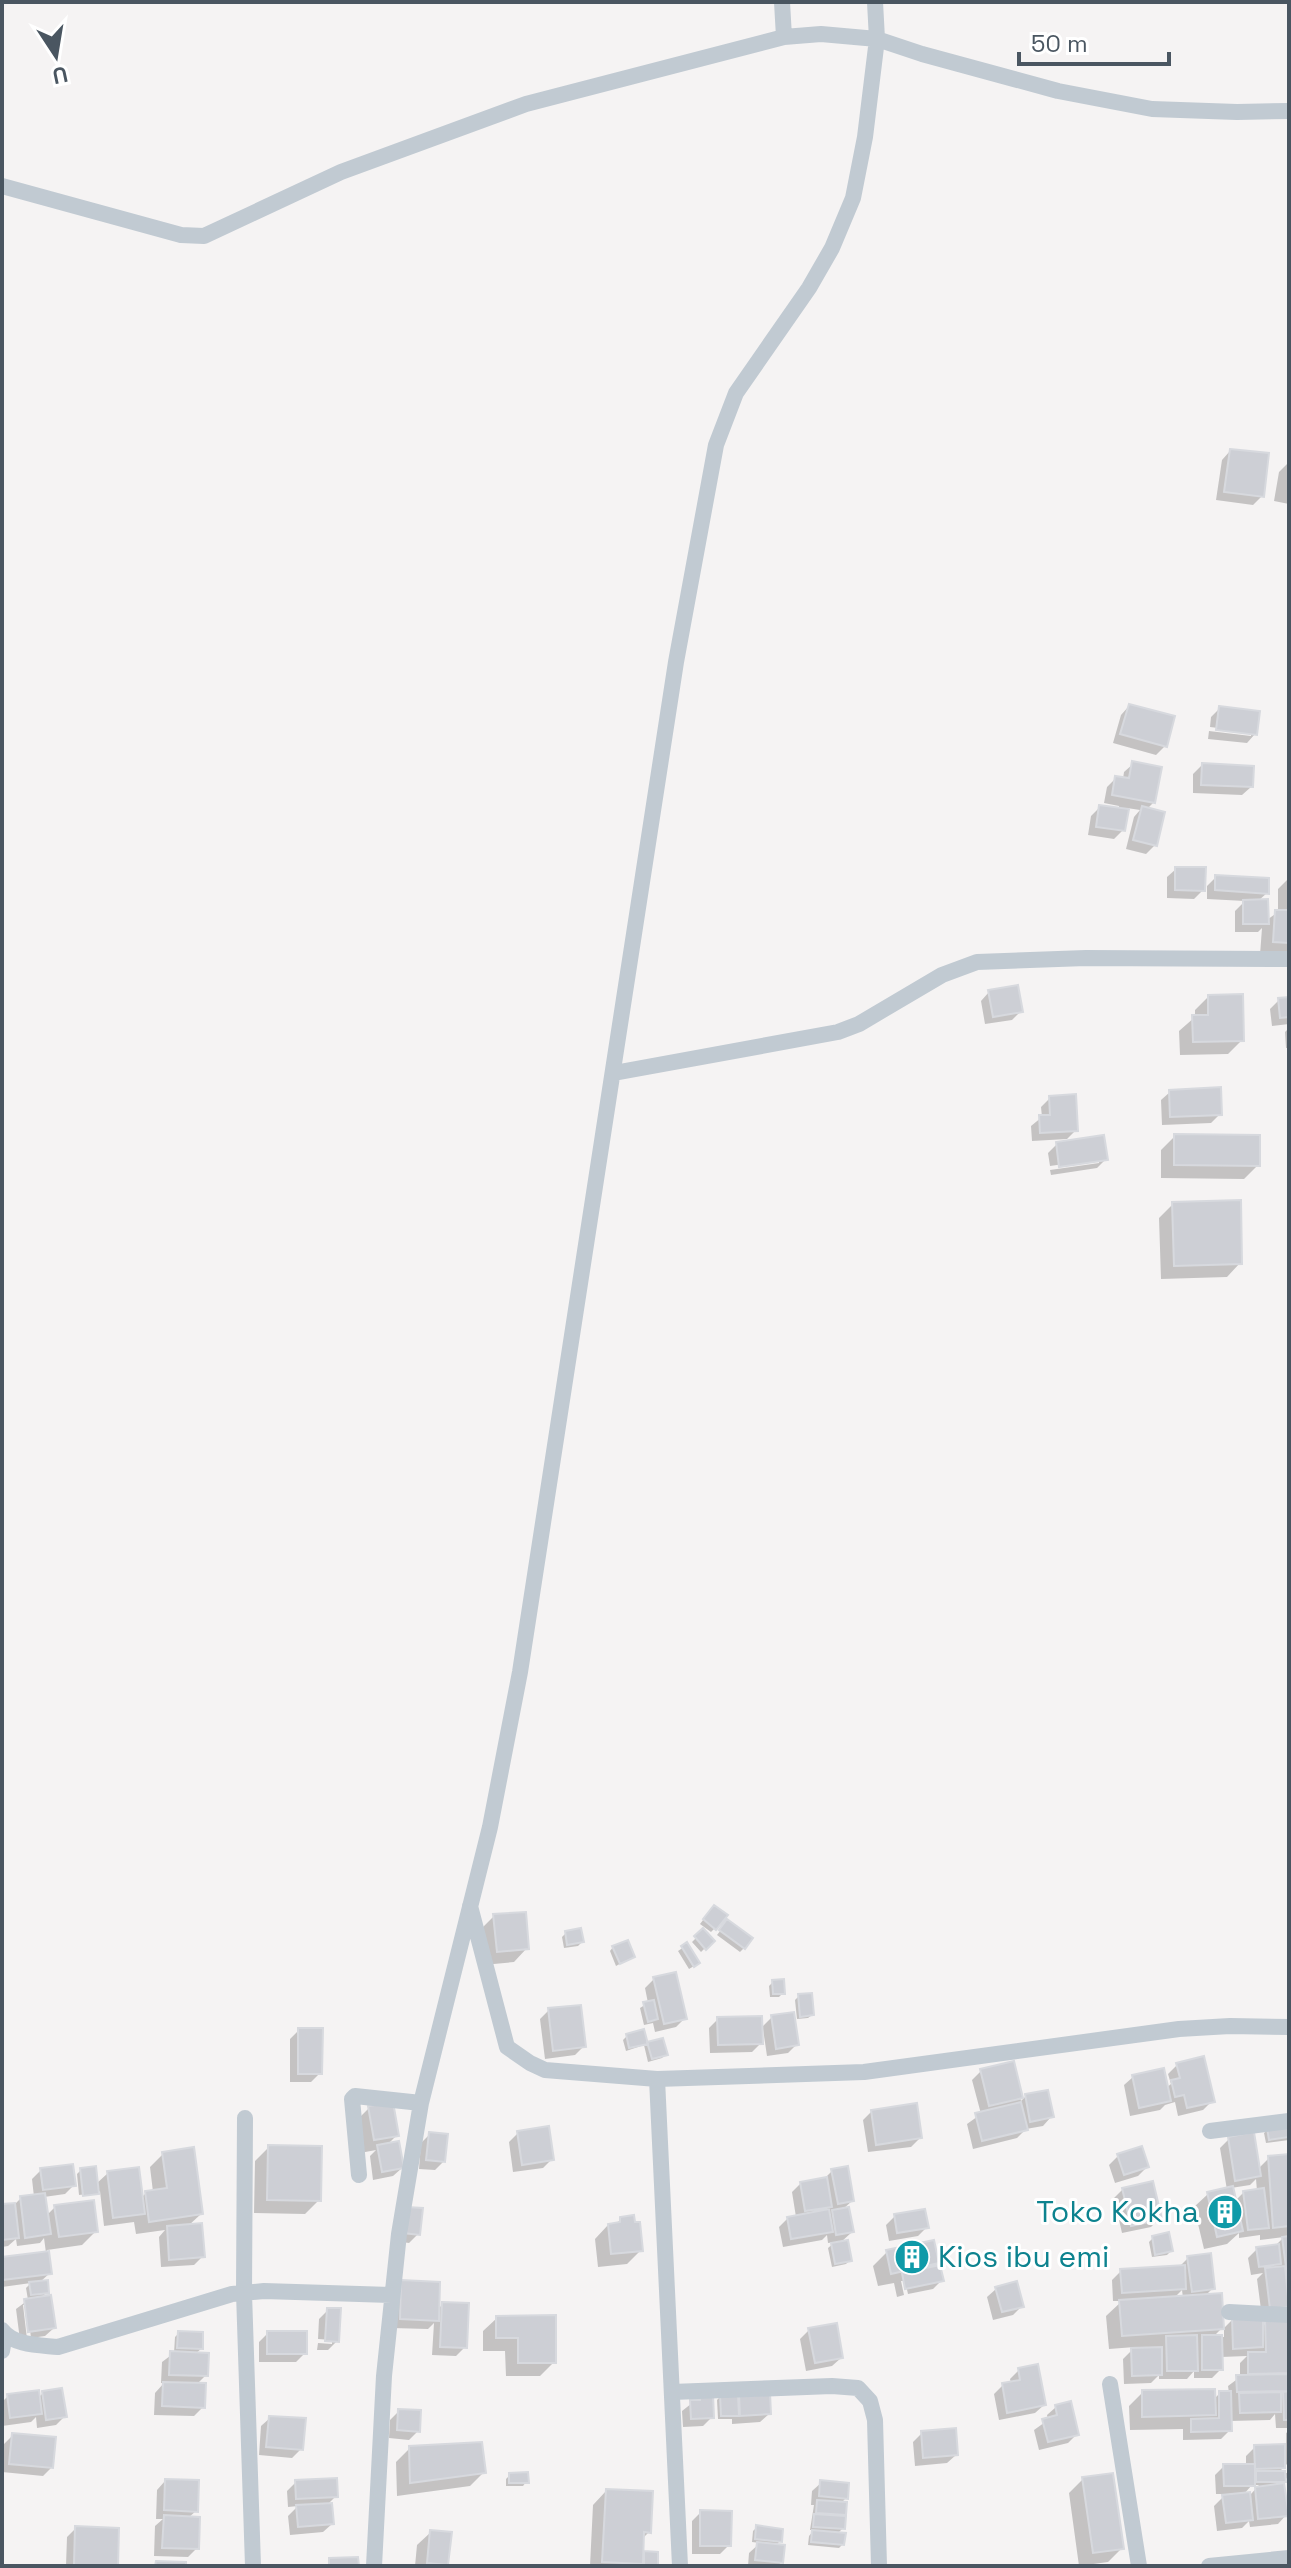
<svg xmlns="http://www.w3.org/2000/svg" width="1291" height="2568" font-family="'Space Grotesk',sans-serif">
<style>
.shadow{fill:#0003;fill-rule:evenodd}
.building{fill:#cdcfd5;stroke:#d7d9de;stroke-width:2}
.lines{fill:none;stroke-linecap:round;stroke-linejoin:round}
.minor{stroke:#c1cad2;stroke-width:16}
.labels{text-anchor:middle;stroke-width:6;stroke-linejoin:round;paint-order:stroke}
.culture-label{font-size:30px;fill:#0d838f;stroke:#fff;text-anchor:end}
</style>
<rect width="100%" height="100%" fill="#f5f3f3"/>
<!-- shadow -->
<path class="shadow" d="M 1230,451 L 1262,496 L 1253,505 L 1216,500 L 1222,460 Z
M 1289,462 L 1289,504 L 1274,501 L 1279,472 Z
M 1129,706 L 1165,746 L 1156,755 L 1113,743 L 1121,715 Z
M 1220,708 L 1255,734 L 1247,743 L 1208,739 L 1209,731 L 1251,736 L 1251,732 L 1210,727 L 1211,717 Z
M 1133,764 L 1154,802 L 1146,810 L 1155,845 L 1146,854 L 1126,849 L 1134,817 L 1140,810 L 1127,808 L 1123,830 L 1114,839 L 1088,835 L 1091,816 L 1100,807 L 1119,810 L 1119,806 L 1104,803 L 1107,787 L 1116,778 L 1123,779 L 1124,772 Z
M 1202,765 L 1251,787 L 1242,795 L 1193,793 L 1193,774 Z
M 1176,869 L 1203,890 L 1194,899 L 1167,898 L 1167,877 Z
M 1216,877 L 1267,893 L 1258,901 L 1267,920 L 1278,912 L 1278,889 L 1289,878 L 1289,957 L 1260,955 L 1262,928 L 1258,932 L 1235,932 L 1235,911 L 1245,901 L 1207,899 L 1207,886 Z
M 989,992 L 1021,1011 L 1012,1020 L 985,1024 L 981,1001 Z
M 1208,997 L 1242,1040 L 1228,1054 L 1180,1055 L 1179,1031 L 1195,1017 L 1195,1010 Z
M 1289,999 L 1289,1024 L 1272,1026 L 1270,1009 L 1279,1000 Z
M 1289,1028 L 1289,1048 L 1286,1048 L 1285,1032 Z
M 1170,1092 L 1220,1114 L 1211,1123 L 1162,1125 L 1161,1100 Z
M 1050,1098 L 1076,1130 L 1067,1139 L 1032,1141 L 1031,1126 L 1042,1117 L 1041,1107 Z
M 1175,1136 L 1258,1165 L 1244,1179 L 1161,1178 L 1161,1150 Z
M 1057,1144 L 1106,1159 L 1097,1168 L 1051,1175 L 1050,1170 L 1099,1163 L 1099,1159 L 1050,1166 L 1048,1153 Z
M 1173,1204 L 1240,1263 L 1227,1277 L 1161,1279 L 1159,1218 Z
M 710,1911 L 715,1928 L 711,1932 L 700,1924 Z
M 494,1916 L 527,1948 L 514,1962 L 483,1965 L 480,1930 Z
M 724,1926 L 744,1948 L 740,1952 L 717,1935 Z
M 703,1931 L 712,1941 L 701,1952 L 692,1942 Z
M 566,1933 L 582,1942 L 578,1946 L 564,1948 L 562,1937 Z
M 687,1945 L 694,1966 L 689,1969 L 678,1951 Z
M 613,1947 L 632,1957 L 616,1966 L 610,1951 Z
M 654,1979 L 685,2018 L 676,2027 L 655,2032 L 653,2023 L 644,2025 L 640,2008 L 648,2003 L 645,1988 Z
M 773,1982 L 783,1993 L 779,1997 L 770,1997 L 769,1986 Z
M 799,1996 L 812,2015 L 808,2018 L 797,2019 L 795,2000 Z
M 549,2010 L 584,2046 L 575,2055 L 545,2059 L 540,2019 Z
M 772,2017 L 797,2044 L 788,2053 L 767,2056 L 763,2029 L 761,2029 L 761,2043 L 752,2052 L 710,2053 L 709,2028 L 718,2019 L 761,2028 Z
M 299,2030 L 320,2073 L 311,2082 L 290,2082 L 290,2039 Z
M 643,2032 L 646,2046 L 648,2044 L 666,2054 L 662,2058 L 648,2062 L 644,2045 L 626,2051 L 623,2040 L 627,2036 Z
M 1012,2063 L 1021,2101 L 1026,2096 L 1051,2117 L 1043,2126 L 1026,2129 L 1017,2138 L 973,2149 L 967,2124 L 981,2114 L 972,2080 L 981,2071 Z
M 1177,2065 L 1212,2101 L 1203,2110 L 1178,2116 L 1175,2102 L 1165,2105 L 1160,2110 L 1130,2116 L 1124,2085 L 1133,2077 L 1166,2088 L 1171,2084 L 1168,2074 Z
M 369,2108 L 397,2135 L 386,2146 L 402,2168 L 393,2176 L 373,2180 L 370,2156 L 376,2150 L 360,2153 L 355,2122 Z
M 872,2111 L 920,2138 L 911,2147 L 868,2152 L 863,2120 Z
M 1289,2126 L 1289,2140 L 1266,2143 L 1264,2133 L 1268,2130 Z
M 518,2133 L 552,2159 L 543,2168 L 513,2172 L 509,2142 Z
M 430,2134 L 444,2161 L 435,2170 L 419,2169 L 421,2143 Z
M 1229,2139 L 1258,2169 L 1269,2158 L 1289,2156 L 1289,2380 L 1286,2381 L 1286,2394 L 1289,2393 L 1289,2428 L 1276,2428 L 1275,2414 L 1270,2420 L 1230,2421 L 1230,2430 L 1221,2439 L 1183,2440 L 1183,2429 L 1130,2430 L 1129,2406 L 1143,2392 L 1214,2399 L 1220,2393 L 1229,2393 L 1228,2386 L 1240,2377 L 1240,2363 L 1247,2356 L 1221,2357 L 1221,2369 L 1212,2378 L 1194,2378 L 1194,2371 L 1187,2379 L 1159,2379 L 1159,2375 L 1151,2383 L 1124,2384 L 1123,2359 L 1135,2347 L 1109,2349 L 1106,2316 L 1122,2301 L 1113,2301 L 1112,2280 L 1121,2271 L 1179,2267 L 1188,2258 L 1213,2288 L 1205,2296 L 1222,2328 L 1213,2337 L 1224,2337 L 1224,2328 L 1233,2319 L 1261,2328 L 1266,2323 L 1278,2323 L 1262,2317 L 1257,2279 L 1263,2273 L 1251,2275 L 1248,2258 L 1257,2249 L 1275,2246 L 1284,2237 L 1260,2240 L 1260,2235 L 1239,2238 L 1239,2233 L 1227,2244 L 1204,2249 L 1194,2207 L 1208,2194 L 1227,2190 L 1220,2148 ZM 1256,2179 L 1257,2191 L 1244,2192 L 1234,2202 L 1231,2188 L 1250,2185 ZM 1182,2290 L 1183,2298 L 1174,2298 Z
M 269,2147 L 319,2200 L 305,2214 L 254,2213 L 255,2161 Z
M 163,2154 L 201,2214 L 188,2226 L 203,2256 L 194,2265 L 161,2267 L 159,2237 L 165,2230 L 136,2234 L 134,2222 L 104,2226 L 100,2191 L 95,2195 L 95,2193 L 79,2195 L 77,2174 L 81,2170 L 96,2184 L 108,2173 L 141,2198 L 146,2193 L 153,2192 L 150,2167 Z
M 1118,2156 L 1147,2167 L 1138,2176 L 1115,2183 L 1109,2165 Z
M 41,2170 L 74,2185 L 65,2194 L 44,2197 L 46,2216 L 55,2207 L 96,2231 L 82,2245 L 47,2250 L 50,2273 L 40,2282 L 47,2292 L 41,2298 L 54,2328 L 45,2336 L 31,2338 L 27,2305 L 23,2305 L 27,2339 L 20,2340 L 16,2309 L 28,2300 L 26,2288 L 31,2283 L 2,2287 L 2,2259 L 46,2253 L 44,2238 L 40,2243 L 17,2246 L 16,2239 L 8,2246 L 2,2247 L 2,2206 L 14,2205 L 21,2198 L 34,2197 L 32,2179 Z
M 832,2171 L 852,2201 L 842,2210 L 852,2232 L 840,2243 L 850,2260 L 846,2264 L 832,2267 L 828,2248 L 835,2242 L 828,2243 L 827,2235 L 822,2240 L 783,2247 L 779,2227 L 788,2218 L 796,2217 L 792,2192 L 801,2183 L 824,2179 Z
M 1123,2189 L 1160,2218 L 1151,2227 L 1122,2233 L 1114,2198 Z
M 421,2210 L 418,2234 L 409,2243 L 395,2241 Z
M 895,2216 L 927,2227 L 918,2236 L 889,2241 L 886,2225 Z
M 621,2219 L 641,2250 L 627,2264 L 598,2267 L 595,2239 L 608,2225 L 615,2225 Z
M 1153,2238 L 1171,2251 L 1167,2255 L 1152,2257 L 1149,2242 Z
M 887,2252 L 937,2263 L 930,2269 L 942,2280 L 933,2289 L 908,2294 L 905,2281 L 901,2281 L 904,2295 L 897,2297 L 894,2283 L 878,2286 L 873,2266 Z
M 996,2289 L 1022,2306 L 1013,2315 L 993,2320 L 987,2297 Z
M 393,2291 L 437,2310 L 443,2304 L 465,2347 L 456,2356 L 432,2355 L 434,2323 L 428,2329 L 392,2328 Z
M 328,2310 L 337,2341 L 328,2350 L 317,2350 L 318,2343 L 332,2344 L 332,2340 L 318,2339 L 319,2319 Z
M 497,2318 L 554,2362 L 540,2376 L 506,2376 L 505,2351 L 483,2351 L 483,2331 Z
M 809,2330 L 841,2358 L 832,2366 L 806,2371 L 800,2339 Z
M 179,2333 L 201,2349 L 195,2354 L 206,2375 L 196,2385 L 203,2407 L 194,2416 L 154,2415 L 155,2393 L 164,2383 L 161,2383 L 162,2362 L 174,2353 L 175,2337 Z
M 268,2333 L 305,2353 L 296,2362 L 259,2362 L 259,2342 Z
M 1019,2370 L 1044,2405 L 1035,2413 L 999,2420 L 994,2394 L 1003,2385 L 1011,2383 L 1010,2379 Z
M 43,2393 L 65,2416 L 56,2425 L 37,2428 L 36,2417 L 31,2422 L 2,2426 L 2,2402 L 8,2396 L 38,2398 Z
M 701,2396 L 712,2417 L 703,2426 L 683,2427 L 682,2411 Z
M 721,2396 L 736,2400 L 740,2396 L 769,2414 L 760,2422 L 732,2424 L 732,2419 L 718,2419 L 717,2400 Z
M 1056,2407 L 1077,2434 L 1068,2443 L 1039,2450 L 1034,2430 L 1048,2420 L 1047,2415 Z
M 399,2411 L 418,2431 L 409,2440 L 389,2438 L 390,2420 Z
M 270,2418 L 301,2449 L 292,2458 L 259,2455 L 261,2426 Z
M 1289,2431 L 1289,2530 L 1287,2514 L 1278,2524 L 1250,2527 L 1249,2521 L 1242,2528 L 1217,2531 L 1214,2506 L 1226,2494 L 1216,2494 L 1215,2475 L 1224,2466 L 1246,2466 L 1246,2456 L 1255,2447 L 1286,2446 L 1286,2433 ZM 1287,2464 L 1287,2473 L 1278,2473 ZM 1287,2478 L 1287,2496 L 1284,2496 L 1278,2486 ZM 1252,2485 L 1259,2485 L 1251,2494 L 1243,2495 Z
M 922,2433 L 956,2455 L 947,2463 L 915,2466 L 913,2442 Z
M 13,2435 L 52,2467 L 43,2476 L 2,2472 L 4,2444 Z
M 410,2448 L 484,2472 L 470,2486 L 397,2496 L 396,2462 Z
M 510,2475 L 526,2482 L 523,2486 L 506,2486 L 506,2479 Z
M 1083,2479 L 1122,2548 L 1108,2562 L 1079,2566 L 1069,2493 Z
M 165,2481 L 196,2511 L 188,2518 L 197,2548 L 188,2557 L 154,2556 L 155,2526 L 163,2519 L 156,2519 L 157,2490 Z
M 296,2482 L 336,2496 L 327,2505 L 332,2524 L 323,2532 L 290,2535 L 288,2516 L 298,2506 L 288,2507 L 287,2491 Z
M 821,2483 L 846,2498 L 840,2504 L 845,2504 L 843,2528 L 837,2534 L 843,2544 L 839,2548 L 808,2545 L 809,2536 L 814,2530 L 810,2530 L 814,2505 L 811,2505 L 812,2491 Z
M 606,2491 L 649,2532 L 642,2539 L 641,2557 L 645,2553 L 656,2566 L 641,2566 L 641,2563 L 638,2566 L 590,2566 L 593,2505 Z
M 701,2512 L 729,2545 L 720,2554 L 692,2554 L 692,2521 Z
M 757,2527 L 780,2541 L 775,2546 L 782,2562 L 777,2566 L 748,2566 L 749,2553 L 760,2543 L 752,2542 L 753,2531 Z
M 76,2528 L 116,2566 L 66,2566 L 67,2537 Z
M 431,2532 L 446,2564 L 444,2566 L 415,2566 L 417,2545 Z"/>
<!-- building -->
<path class="building" d="M 1230,449 L 1269,453 L 1264,497 L 1224,492 Z
M 1129,704 L 1175,716 L 1167,747 L 1120,734 Z
M 1219,706 L 1260,711 L 1257,735 L 1216,730 Z
M 1132,761 L 1162,767 L 1155,803 L 1112,795 L 1115,776 L 1129,778 Z
M 1202,763 L 1254,766 L 1253,787 L 1201,785 Z
M 1099,805 L 1129,809 L 1125,831 L 1096,827 Z
M 1142,806 L 1165,812 L 1157,846 L 1133,840 Z
M 1175,867 L 1206,867 L 1205,891 L 1175,890 Z
M 1215,875 L 1269,878 L 1269,894 L 1215,890 Z
M 1268,899 L 1269,924 L 1243,924 L 1243,900 Z
M 1275,910 L 1289,910 L 1289,943 L 1273,942 Z
M 1018,985 L 1023,1012 L 993,1017 L 988,990 Z
M 1243,994 L 1244,1041 L 1193,1042 L 1192,1015 L 1208,1015 L 1208,995 Z
M 1289,997 L 1289,1017 L 1280,1018 L 1278,998 Z
M 1221,1087 L 1222,1115 L 1170,1117 L 1169,1090 Z
M 1076,1094 L 1078,1131 L 1040,1133 L 1039,1115 L 1050,1115 L 1049,1096 Z
M 1174,1134 L 1260,1135 L 1260,1166 L 1174,1165 Z
M 1104,1135 L 1108,1160 L 1059,1167 L 1056,1142 Z
M 1241,1200 L 1242,1264 L 1174,1266 L 1172,1202 Z
M 714,1905 L 728,1915 L 716,1930 L 703,1919 Z
M 526,1912 L 529,1949 L 497,1952 L 493,1914 Z
M 727,1919 L 753,1938 L 745,1949 L 719,1930 Z
M 581,1928 L 584,1942 L 567,1945 L 565,1931 Z
M 703,1928 L 715,1941 L 706,1950 L 694,1936 Z
M 628,1940 L 635,1957 L 620,1964 L 612,1946 Z
M 687,1942 L 700,1963 L 694,1967 L 681,1946 Z
M 676,1972 L 687,2019 L 664,2024 L 653,1977 Z
M 784,1979 L 785,1994 L 773,1994 L 772,1980 Z
M 812,1993 L 814,2015 L 800,2017 L 798,1994 Z
M 654,2000 L 658,2019 L 648,2022 L 643,2002 Z
M 581,2005 L 586,2047 L 553,2051 L 548,2008 Z
M 794,2012 L 799,2045 L 776,2049 L 771,2015 Z
M 762,2016 L 763,2044 L 718,2045 L 717,2017 Z
M 298,2028 L 323,2028 L 322,2074 L 298,2074 Z
M 644,2029 L 648,2044 L 629,2048 L 626,2034 Z
M 663,2038 L 668,2055 L 652,2059 L 647,2042 Z
M 1204,2056 L 1215,2102 L 1187,2108 L 1184,2095 L 1175,2097 L 1171,2080 L 1180,2078 L 1176,2063 Z
M 1014,2061 L 1023,2098 L 989,2106 L 980,2069 Z
M 1164,2068 L 1171,2101 L 1139,2108 L 1132,2075 Z
M 1048,2090 L 1054,2117 L 1030,2122 L 1025,2094 Z
M 393,2102 L 399,2136 L 374,2140 L 368,2106 Z
M 1021,2102 L 1028,2130 L 982,2141 L 975,2113 Z
M 917,2103 L 922,2138 L 876,2145 L 871,2110 Z
M 1289,2124 L 1289,2137 L 1269,2140 L 1267,2128 Z
M 549,2126 L 554,2160 L 522,2165 L 517,2131 Z
M 429,2132 L 448,2134 L 445,2162 L 426,2160 Z
M 1254,2132 L 1261,2176 L 1235,2181 L 1228,2137 Z
M 399,2141 L 404,2168 L 382,2172 L 377,2145 Z
M 268,2145 L 322,2146 L 321,2201 L 267,2200 Z
M 1142,2146 L 1149,2167 L 1124,2175 L 1117,2154 Z
M 194,2147 L 203,2214 L 149,2222 L 145,2191 L 167,2188 L 162,2152 Z
M 1289,2154 L 1289,2226 L 1273,2228 L 1268,2156 Z
M 73,2164 L 76,2186 L 43,2190 L 40,2168 Z
M 96,2166 L 99,2194 L 83,2196 L 80,2168 Z
M 848,2166 L 854,2201 L 838,2204 L 831,2169 Z
M 139,2167 L 145,2214 L 113,2218 L 107,2171 Z
M 827,2177 L 832,2207 L 805,2211 L 800,2182 Z
M 1153,2181 L 1162,2219 L 1131,2226 L 1122,2188 Z
M 1233,2186 L 1243,2231 L 1217,2237 L 1207,2192 Z
M 1264,2188 L 1269,2228 L 1248,2230 L 1243,2191 Z
M 45,2193 L 51,2234 L 25,2238 L 20,2196 Z
M 94,2200 L 98,2232 L 59,2237 L 54,2205 Z
M 15,2203 L 19,2238 L 2,2240 L 2,2204 Z
M 406,2207 L 423,2208 L 420,2235 L 403,2233 Z
M 849,2207 L 854,2232 L 836,2235 L 832,2210 Z
M 829,2209 L 833,2232 L 791,2239 L 787,2217 Z
M 925,2209 L 929,2228 L 897,2233 L 894,2214 Z
M 634,2215 L 635,2222 L 640,2222 L 643,2251 L 611,2254 L 608,2224 L 620,2222 L 620,2217 Z
M 202,2223 L 205,2257 L 169,2260 L 167,2226 Z
M 1169,2232 L 1173,2251 L 1155,2255 L 1152,2236 Z
M 1289,2236 L 1289,2290 L 1282,2237 Z
M 848,2240 L 852,2261 L 835,2264 L 831,2243 Z
M 934,2240 L 939,2263 L 891,2274 L 886,2250 Z
M 1279,2244 L 1281,2264 L 1259,2267 L 1256,2247 Z
M 49,2251 L 52,2274 L 2,2280 L 2,2257 Z
M 1211,2253 L 1215,2289 L 1192,2292 L 1187,2256 Z
M 940,2265 L 944,2281 L 905,2289 L 902,2273 Z
M 1185,2265 L 1186,2289 L 1122,2293 L 1120,2269 Z
M 1285,2266 L 1289,2307 L 1270,2309 L 1265,2268 Z
M 48,2280 L 49,2293 L 31,2295 L 29,2282 Z
M 401,2280 L 440,2282 L 439,2321 L 400,2319 Z
M 1017,2281 L 1024,2307 L 1002,2312 L 995,2287 Z
M 1222,2293 L 1224,2329 L 1122,2336 L 1119,2300 Z
M 51,2295 L 56,2328 L 28,2332 L 24,2299 Z
M 442,2302 L 469,2303 L 467,2348 L 440,2347 Z
M 327,2308 L 341,2308 L 339,2342 L 325,2341 Z
M 556,2315 L 556,2363 L 518,2363 L 518,2338 L 496,2338 L 496,2316 Z
M 1263,2316 L 1263,2347 L 1233,2349 L 1232,2317 Z
M 1289,2320 L 1289,2373 L 1248,2374 L 1248,2352 L 1266,2352 L 1265,2321 Z
M 837,2323 L 843,2358 L 815,2363 L 808,2328 Z
M 178,2331 L 203,2332 L 203,2349 L 177,2348 Z
M 267,2331 L 307,2331 L 307,2354 L 267,2354 Z
M 1197,2335 L 1198,2371 L 1167,2371 L 1166,2336 Z
M 1202,2335 L 1222,2335 L 1223,2370 L 1202,2370 Z
M 1162,2347 L 1162,2375 L 1132,2376 L 1131,2348 Z
M 170,2351 L 209,2353 L 208,2376 L 169,2375 Z
M 1038,2364 L 1046,2405 L 1007,2413 L 1002,2383 L 1020,2380 L 1018,2368 Z
M 1288,2374 L 1288,2391 L 1237,2392 L 1236,2375 Z
M 163,2382 L 206,2383 L 205,2408 L 162,2406 Z
M 62,2388 L 67,2417 L 46,2420 L 42,2391 Z
M 1215,2389 L 1216,2415 L 1142,2417 L 1142,2390 Z
M 39,2390 L 42,2414 L 10,2418 L 7,2394 Z
M 1219,2391 L 1231,2391 L 1232,2431 L 1191,2432 L 1191,2419 L 1219,2418 Z
M 1289,2391 L 1289,2420 L 1284,2420 L 1283,2392 Z
M 1281,2392 L 1281,2412 L 1240,2413 L 1239,2393 Z
M 770,2393 L 771,2414 L 740,2416 L 739,2394 Z
M 700,2394 L 713,2394 L 714,2418 L 691,2419 L 690,2400 L 700,2400 Z
M 738,2394 L 739,2416 L 721,2416 L 720,2395 Z
M 1071,2401 L 1079,2435 L 1048,2442 L 1042,2419 L 1057,2415 L 1055,2405 Z
M 398,2409 L 421,2410 L 420,2432 L 397,2430 Z
M 269,2416 L 306,2418 L 303,2450 L 266,2447 Z
M 956,2428 L 958,2455 L 923,2458 L 921,2431 Z
M 12,2433 L 56,2437 L 53,2468 L 9,2464 Z
M 482,2442 L 486,2473 L 410,2483 L 409,2446 Z
M 1285,2444 L 1285,2468 L 1255,2469 L 1254,2445 Z
M 1223,2464 L 1255,2464 L 1255,2486 L 1224,2486 Z
M 1256,2471 L 1285,2471 L 1286,2482 L 1256,2482 Z
M 528,2472 L 529,2483 L 509,2483 L 509,2473 Z
M 1113,2473 L 1124,2549 L 1093,2553 L 1082,2477 Z
M 337,2478 L 338,2497 L 296,2499 L 295,2480 Z
M 165,2479 L 199,2480 L 198,2512 L 164,2510 Z
M 820,2480 L 849,2483 L 848,2499 L 819,2496 Z
M 1284,2483 L 1289,2516 L 1258,2519 L 1255,2487 Z
M 606,2489 L 653,2491 L 651,2533 L 644,2532 L 643,2564 L 602,2562 Z
M 1250,2492 L 1253,2520 L 1226,2523 L 1222,2495 Z
M 817,2500 L 847,2502 L 846,2515 L 816,2513 Z
M 332,2503 L 334,2524 L 298,2527 L 296,2505 Z
M 700,2510 L 732,2511 L 731,2546 L 700,2546 Z
M 814,2514 L 846,2516 L 845,2529 L 813,2527 Z
M 164,2515 L 200,2517 L 199,2549 L 162,2548 Z
M 756,2525 L 783,2529 L 782,2542 L 755,2539 Z
M 75,2526 L 119,2528 L 118,2566 L 74,2565 Z
M 430,2530 L 452,2532 L 448,2565 L 427,2563 Z
M 812,2530 L 846,2533 L 844,2545 L 811,2542 Z
M 757,2542 L 785,2545 L 783,2563 L 755,2560 Z
M 644,2551 L 658,2552 L 658,2566 L 644,2566 Z
M 358,2557 L 359,2566 L 329,2566 L 329,2558 Z
M 156,2561 L 186,2562 L 186,2566 L 155,2566 Z"/>
<g class="lines">
<!-- minor -->
<path class="minor" d="M 782,2 L 784,37
M 875,2 L 877,39 L 922,54 L 1058,91 L 1152,109 L 1237,112 L 1289,111
M 2,186 L 181,235 L 204,236 L 341,172 L 526,104 L 784,37 L 821,34 L 877,39 L 865,137 L 853,198 L 832,248 L 809,288 L 736,393 L 716,445 L 676,662 L 520,1672 L 490,1827 L 421,2103 L 399,2234 L 384,2376 L 374,2566
M 614,1073 L 838,1032 L 859,1024 L 942,975 L 977,962 L 1086,958 L 1289,959
M 470,1906 L 507,2047 L 530,2063 L 545,2070 L 657,2079 L 864,2072 L 1179,2029 L 1230,2026 L 1289,2027
M 657,2079 L 680,2566
M 245,2118 L 244,2293 L 253,2566
M 1210,2131 L 1289,2121
M 359,2175 L 352,2099 L 355,2096 L 421,2103
M 1229,2312 L 1289,2315
M 2,2330 C 14,2346 40,2345 58,2347 L 232,2294 L 264,2291 L 391,2295
M 2,2351 L 5,2334
M 1110,2384 L 1139,2566
M 672,2392 L 832,2386 L 858,2388 L 870,2401 L 875,2420 L 879,2566
M 1209,2566 L 1289,2558"/>
</g>
<!-- icons -->
<defs>
<symbol id="building-disc" viewBox="-11 -11 22 22"><circle r="9.5" fill="#0f9aa8" stroke="#fff"/><path d="M-4-6H4V6H1V3H-1V6H-4ZM-2.5-4.3h1.7v1.8h-1.7ZM.8-4.3h1.7v1.8H.8ZM-2.5-1h1.7V.8h-1.7ZM.8-1h1.7V.8H.8Z" fill="#fff"/></symbol>
</defs>
<g fill-rule="evenodd">
<use href="#building-disc" x="1205" y="2192" width="40" height="40"/>
<use href="#building-disc" x="892" y="2237" width="40" height="40"/>
</g>
<g class="labels">
<!-- culture labels -->
<g class="culture-label">
<text x="1199" y="2222">Toko Kokha</text>
<text x="938" y="2267" text-anchor="start">Kios ibu emi</text>
</g>
</g>
<!-- border -->
<rect width="1291" height="2568" fill="none" stroke="#4a5661" stroke-width="8"/>
<!-- north arrow -->
<g transform="translate(56 56) rotate(168)" stroke="#ffffff" stroke-width="6" paint-order="stroke">
<path d="M0-6L14 30L0 20L-14 30Z" fill="#4a5661"/>
<text y="-12" font-size="22" font-weight="bold" text-anchor="middle" fill="#4a5661">U</text>
</g>
<!-- scale -->
<path d="M1019 52v12h150v-12" fill="none" stroke="#4a5661" stroke-width="4"/>
<text x="1031" y="52" font-size="24" fill="#4a5661" stroke="#ffffff" stroke-width="6" paint-order="stroke">50 m</text>
</svg>
